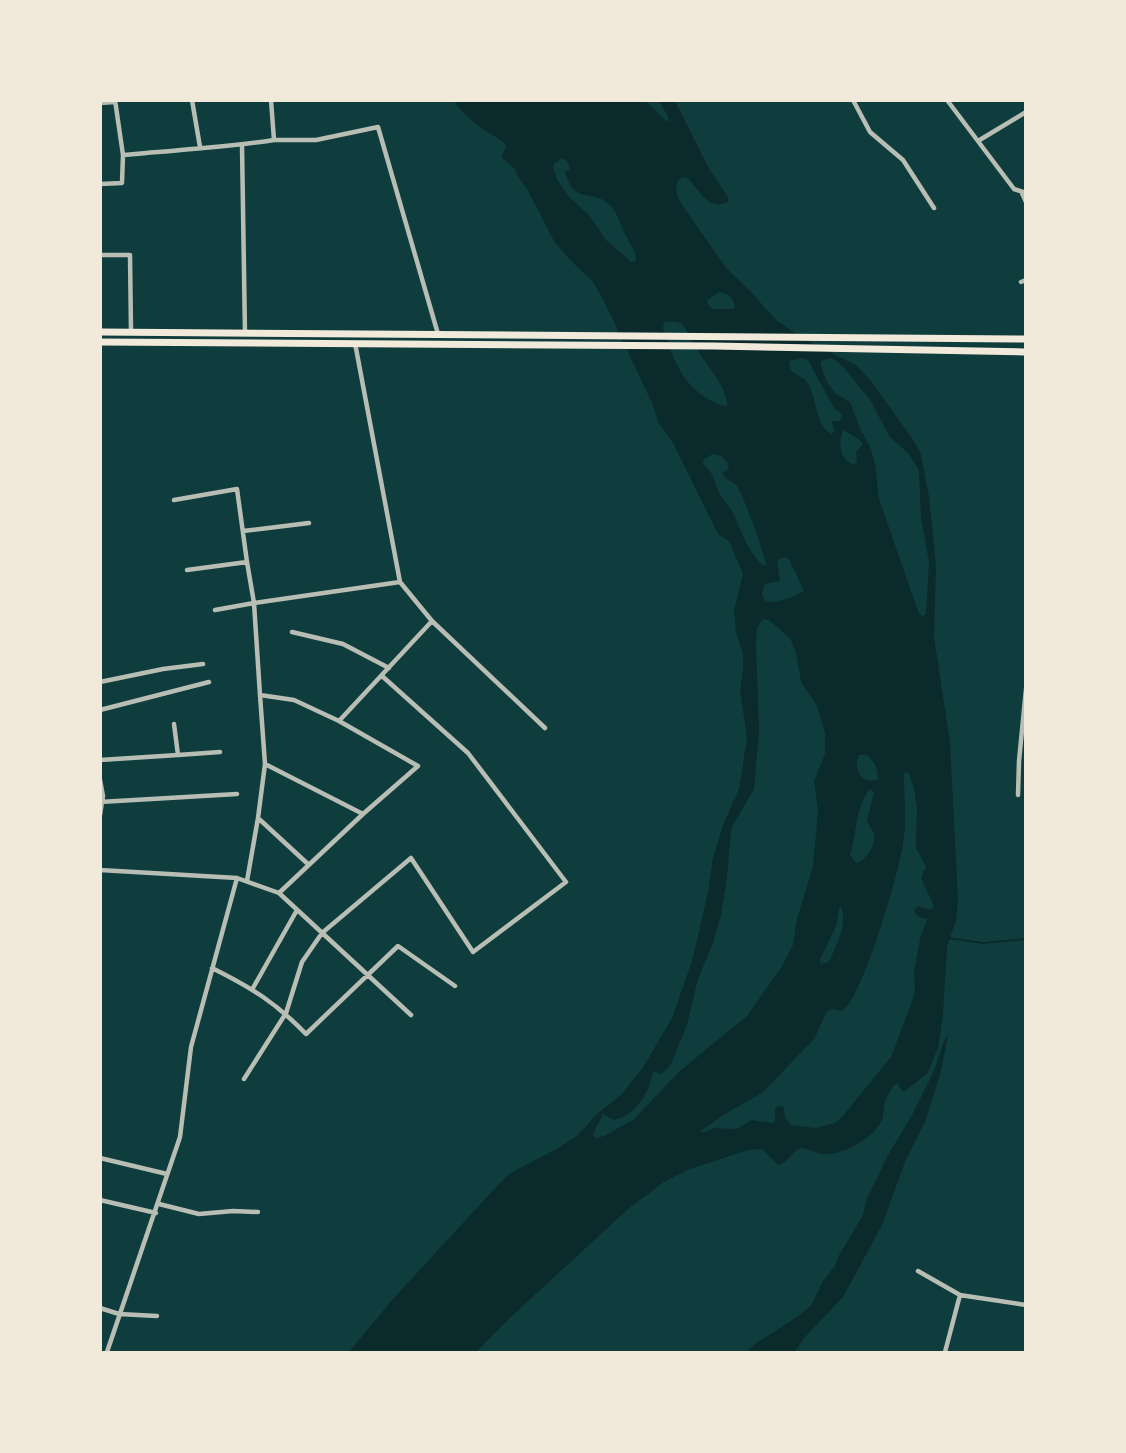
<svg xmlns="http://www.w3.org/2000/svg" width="1126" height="1453" font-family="'Roboto Condensed',sans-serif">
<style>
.water{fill:#0a2a2b;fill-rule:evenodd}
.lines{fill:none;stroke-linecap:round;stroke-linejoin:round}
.stream{stroke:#0a2a2b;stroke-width:2}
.minor{stroke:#b8beb3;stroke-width:4.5}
.trunk{stroke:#f1e9da;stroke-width:7}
</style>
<rect width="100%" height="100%" fill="#0f3d3e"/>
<!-- water -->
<path class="water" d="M 454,101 L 646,101 L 667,122 L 669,118 L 659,101 L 675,101 L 708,167 L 728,197 L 729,201 C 708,214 699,187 686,177 L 680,178 C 673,187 677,196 682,205 L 727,269 L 750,291 L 776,320 L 804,339 L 856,365 L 871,381 L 912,438 L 921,454 L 929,497 L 936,565 L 934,637 L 950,743 L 958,900 L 956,920 L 947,947 L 943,1015 L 938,1048 L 927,1074 L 905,1091 L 902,1091 L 897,1083 C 891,1087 886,1098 884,1106 C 883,1111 884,1116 882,1120 C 873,1139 842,1156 823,1154 C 815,1153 808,1148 800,1148 C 791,1152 789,1163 778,1165 L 762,1149 L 748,1150 L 687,1170 L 664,1182 L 628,1209 L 513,1315 L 476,1352 L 349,1352 L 393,1299 L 499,1184 L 512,1172 L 557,1149 L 578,1135 L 596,1115 L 621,1095 L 644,1066 L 672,1018 L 690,967 L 696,945 L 708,892 L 713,858 L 723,825 L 739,789 L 747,738 L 740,690 L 743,669 L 743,654 L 736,632 L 734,610 L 743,574 L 729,541 L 718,534 L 673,443 L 658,422 L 653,405 L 604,301 L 593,282 L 570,260 L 554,241 L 527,189 L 519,178 L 515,169 L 502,158 L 502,155 L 506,148 L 505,143 C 487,131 466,120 454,101 ZM 562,158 C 567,160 571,164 569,170 L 565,172 C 574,205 590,189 608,203 C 618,212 620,225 626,236 C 630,245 638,252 635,262 L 631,262 L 606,240 L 589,215 L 570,198 L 557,179 L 553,168 L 554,164 ZM 719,292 C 728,293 737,300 734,309 L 712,309 L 707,303 L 708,300 ZM 664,322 C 669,322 677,321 682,324 C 687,329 690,339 694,345 C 703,361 728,387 727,406 C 720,406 712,401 705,397 C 680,381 673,356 663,329 ZM 802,358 L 808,360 L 834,408 L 842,414 L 840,421 L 832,421 L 834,431 L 832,434 C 814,426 818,396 806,381 C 802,376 795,375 790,370 L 789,361 ZM 831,358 L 837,361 L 844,368 L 871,401 L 889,436 L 908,453 L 919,470 L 921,517 L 929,562 L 926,614 L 923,616 L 919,614 L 879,499 L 875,465 L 871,449 L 860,428 L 850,402 L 836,394 L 827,382 L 821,366 L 821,361 ZM 843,430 L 860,440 L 863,444 L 856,452 L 857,460 L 855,465 C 839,460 838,443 843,430 ZM 713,454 L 721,456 L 727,462 L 729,469 L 722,473 C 727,481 730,480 736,485 C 742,491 766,557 766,566 C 751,561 739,525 732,511 C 728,504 722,499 719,492 C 713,479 714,473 703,464 L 704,459 ZM 784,557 L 789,559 L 804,591 C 793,598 751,615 765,584 L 780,581 L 777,561 ZM 763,619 L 769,620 L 790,638 L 796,652 L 801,682 L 817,706 L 825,732 L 825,754 L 814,781 L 818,811 L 813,866 L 797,919 L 793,945 L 781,968 L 747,1016 L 681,1070 L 633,1120 L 604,1136 L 596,1138 L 593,1134 L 603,1114 L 614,1120 C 636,1115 649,1093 653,1072 L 661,1074 L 670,1066 L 687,1025 L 698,979 L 713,943 L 721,915 L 727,877 L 731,829 L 754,789 L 759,731 L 756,645 L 757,628 ZM 859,755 L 867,755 C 875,762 878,769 878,779 C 860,786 853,768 859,755 ZM 908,772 L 914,788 L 917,808 L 916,848 L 926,867 L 921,878 L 934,906 L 930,910 L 919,906 L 914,910 L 917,916 L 927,919 L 927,921 L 921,934 L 914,972 L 915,993 L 891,1057 L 842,1117 L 835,1123 L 815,1128 L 791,1125 L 785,1118 L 784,1107 L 779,1106 L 775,1109 L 775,1121 L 774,1123 L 752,1120 L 736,1129 L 715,1128 L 702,1133 L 701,1131 L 723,1115 L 762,1093 L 814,1039 L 827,1011 L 832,1009 L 842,1011 C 862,1000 899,872 903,844 C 907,822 904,798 904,776 L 904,773 ZM 870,789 L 874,793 L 867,821 C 869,826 873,830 874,834 C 877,844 865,861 856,863 L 850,855 C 857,833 855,807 870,789 ZM 841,907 C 848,925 836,945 829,962 L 821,964 L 820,960 L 836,926 L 839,908 Z
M 948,1036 L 940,1075 L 925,1122 L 905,1162 L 882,1225 L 843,1297 L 806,1336 L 794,1352 L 747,1352 L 755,1344 L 797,1317 L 811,1306 L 823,1281 L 835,1266 L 838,1257 L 863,1215 L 866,1201 L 888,1155 L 911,1117 L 934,1071 L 944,1041 Z"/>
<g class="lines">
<!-- stream -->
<path class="stream" d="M 948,938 L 983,943 L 1026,939"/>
<!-- minor -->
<path class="minor" d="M 192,100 L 200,147
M 853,100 L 870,132 L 903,160 L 934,208
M 947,100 L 1014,189 L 1026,193
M 100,103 L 115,102
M 274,140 L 316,140 L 378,127 L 438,334
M 978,141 L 1026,112
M 242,145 L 245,334
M 123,155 C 173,150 224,148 274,140 L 271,100
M 100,184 L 122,183 L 123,155 L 115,100
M 1022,193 L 1026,202
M 100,255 L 130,255 L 131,331
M 1021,282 L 1026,280
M 355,343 L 400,582 L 432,621
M 174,500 L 237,489 L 247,562 L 187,570
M 243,531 L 309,523
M 215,610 L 254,603 L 247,562
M 292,632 L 343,644 L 389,668
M 100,682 L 163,669 L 203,664
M 260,695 L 254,603 L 400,582
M 100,710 L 209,682
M 339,721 L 432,621 L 545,728
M 178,755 L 220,752
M 100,760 L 178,755 L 174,724
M 265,764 L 363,814 L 279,893
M 100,780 L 103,796 L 100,815
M 1018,795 L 1019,761 L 1026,689
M 100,802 L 237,794
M 309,865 L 258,818 L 265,764 L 260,695 L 294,700 L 339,721 L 418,766 L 363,814
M 100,870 L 237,878 L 279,893 L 411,1015
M 247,881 L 258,818
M 212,968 C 252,988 275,1002 306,1034 L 398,946 L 455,986
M 253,988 L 297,910
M 244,1079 L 286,1013 L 302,962 L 322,933 L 411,858 L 473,952 L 566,882 L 468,753 L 382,676
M 100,1158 L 167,1174
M 100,1200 L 156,1213
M 159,1204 L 199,1214 L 233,1211 L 258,1212
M 918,1271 L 960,1295 L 945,1352
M 960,1295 L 1026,1305
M 100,1308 L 119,1314 L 157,1316
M 107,1352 L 180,1137 L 191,1047 L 237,878"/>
<!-- trunk -->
<path class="trunk" d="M 100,332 L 1026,339
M 100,342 L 714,346 L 1026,352"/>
</g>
<!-- border -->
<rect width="1126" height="1453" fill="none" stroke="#f1e9da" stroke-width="204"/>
</svg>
